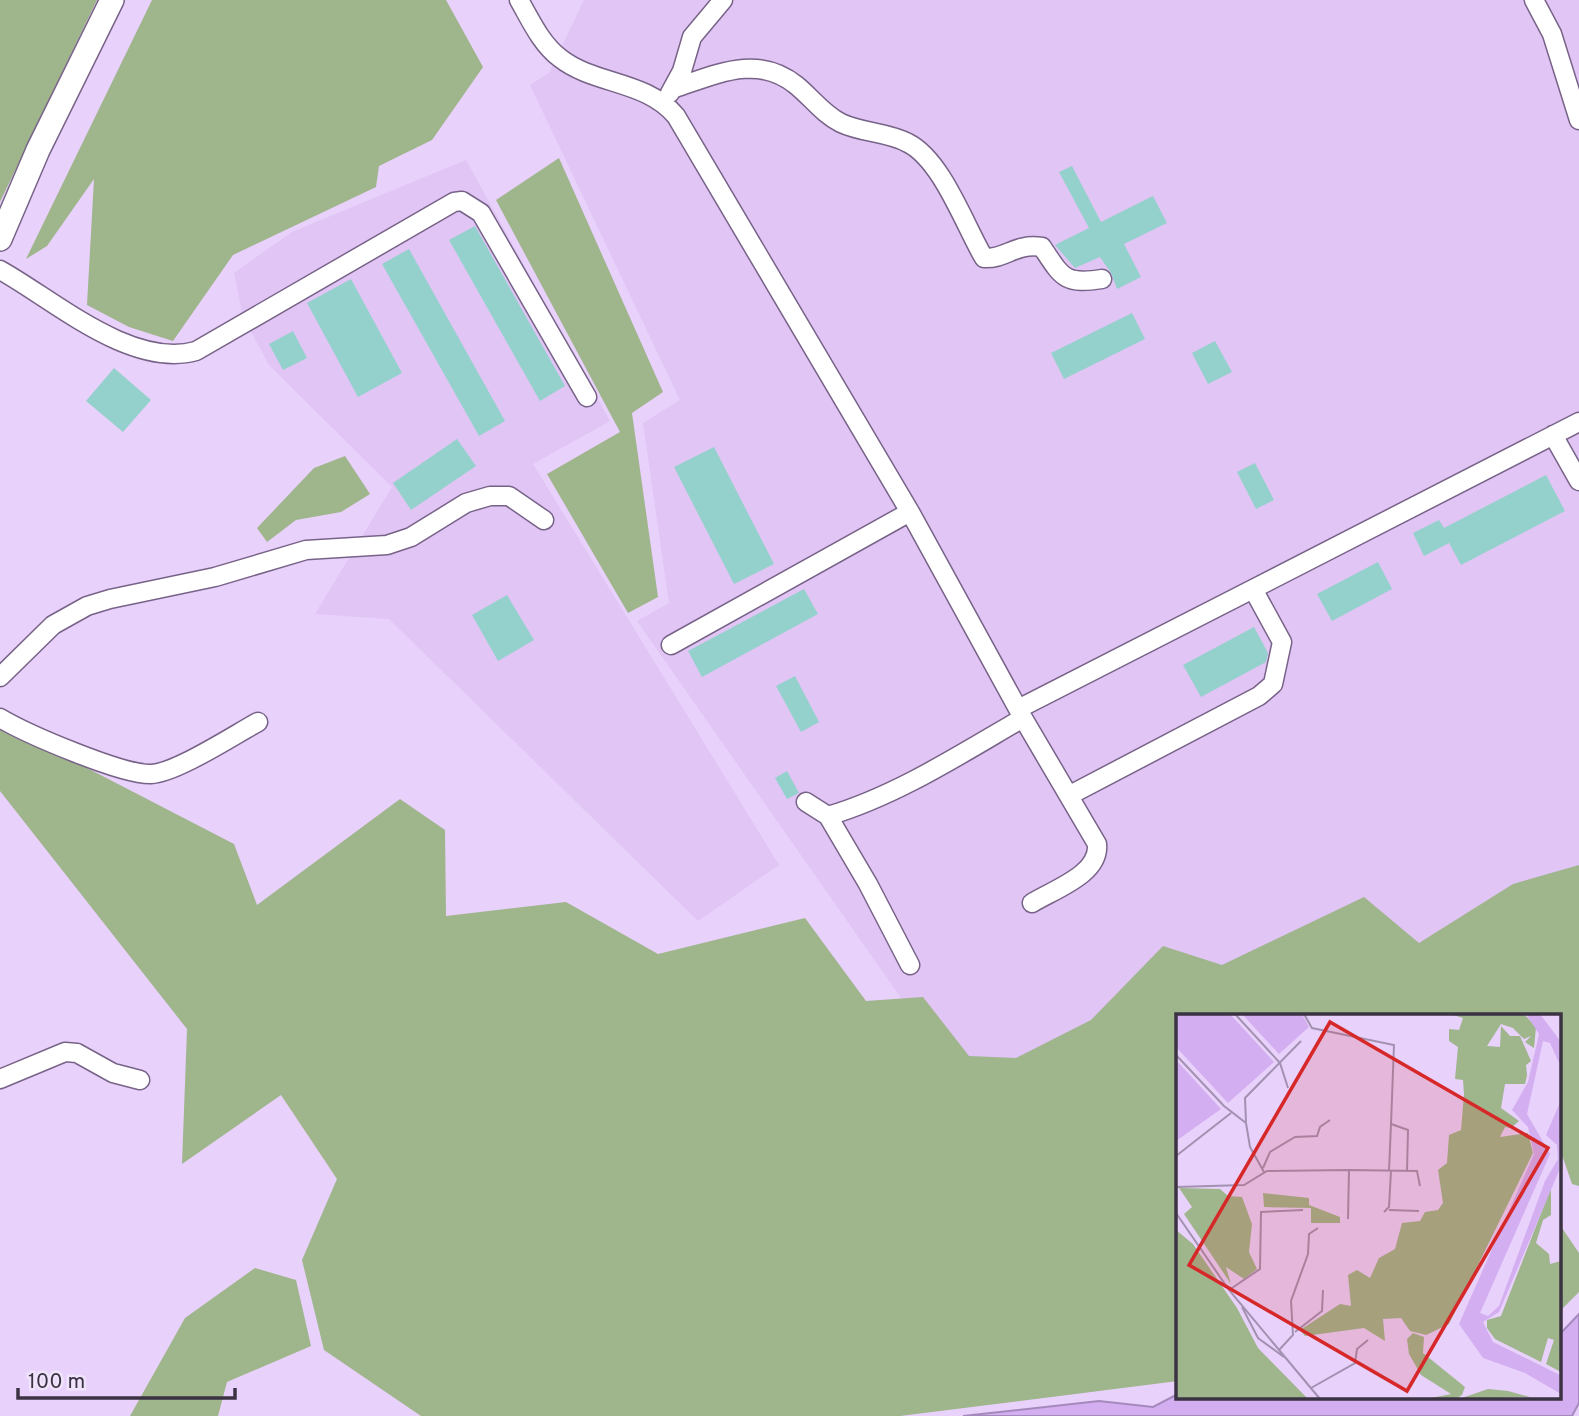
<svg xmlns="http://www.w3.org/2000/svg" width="1579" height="1416" font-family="Overpass,sans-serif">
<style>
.built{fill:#e0c5f5}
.green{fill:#9fb58b}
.water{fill:#d3aef0;stroke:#a589bc;stroke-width:2}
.building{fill:#95d1cc}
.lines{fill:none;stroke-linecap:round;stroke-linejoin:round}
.minor-casing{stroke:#786388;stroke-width:21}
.major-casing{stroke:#786388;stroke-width:26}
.minor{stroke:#fff;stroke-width:18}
.major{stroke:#fff;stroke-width:23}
.inset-road{fill:none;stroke:#a391b1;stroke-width:2}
.view{fill:#d62828;fill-opacity:0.15;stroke:#d62828;stroke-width:3.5}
.inset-edge{fill:none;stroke:#3b3243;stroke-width:3.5}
</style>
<rect width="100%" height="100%" fill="#e8d1fb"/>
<!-- built -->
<path class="built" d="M 584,0 L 1579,0 L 1579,971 L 1178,1015 L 1178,1163 L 941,1055 L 637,621 L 669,603 L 643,423 L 680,400 L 530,85 L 549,73 Z
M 466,160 L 610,421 L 533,464 L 779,865 L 698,921 L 389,619 L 315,614 L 392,487 L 269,365 L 243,317 L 234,273 L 292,232 Z"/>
<!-- green -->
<path class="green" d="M 0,0 L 97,0 L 0,202 Z
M 152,0 L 446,0 L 483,67 L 432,140 L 379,166 L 376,187 L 233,255 L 173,341 L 129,327 L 87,305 L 94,179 L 47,246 L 26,259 Z
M 559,158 L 663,392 L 632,413 L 658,597 L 628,613 L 547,474 L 620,432 L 496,200 Z
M 345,456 L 370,494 L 341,512 L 296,520 L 267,542 L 257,528 L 314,468 Z
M 0,723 L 234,844 L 257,905 L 400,799 L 445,830 L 446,916 L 566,902 L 658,954 L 805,918 L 866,1001 L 923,997 L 969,1056 L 1016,1058 L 1091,1020 L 1163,946 L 1222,965 L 1364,897 L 1419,943 L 1513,884 L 1579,865 L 1579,1186 L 1572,1184 L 1560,1149 L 1560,1015 L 1178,1015 L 1178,1381 L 900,1416 L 421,1416 L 324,1350 L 302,1260 L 337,1179 L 281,1095 L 182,1164 L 187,1029 L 0,791 Z
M 1560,1225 L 1579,1253 L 1579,1292 L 1560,1311 Z
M 255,1268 L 296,1280 L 311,1346 L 227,1382 L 218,1416 L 130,1416 L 185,1318 Z"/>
<!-- water -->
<path class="water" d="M 1579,1314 L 1579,1403 L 1572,1416 L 963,1416 L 1099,1401 L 1153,1407 L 1178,1394 L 1178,1397 L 1560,1397 L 1560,1334 Z"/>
<!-- building -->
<path class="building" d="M 1072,166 L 1101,222 L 1153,196 L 1167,223 L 1124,244 L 1141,277 L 1117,289 L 1111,273 L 1100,257 L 1075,268 L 1055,245 L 1089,228 L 1059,172 Z
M 475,226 L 565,386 L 540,401 L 449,240 Z
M 409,249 L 505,421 L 479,436 L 382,264 Z
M 351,279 L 402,373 L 358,397 L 307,303 Z
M 1132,313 L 1145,339 L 1064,379 L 1051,353 Z
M 293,331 L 307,358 L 283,370 L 269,344 Z
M 1215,341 L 1232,372 L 1208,384 L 1192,353 Z
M 114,368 L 151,400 L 123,432 L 86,401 Z
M 457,439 L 476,466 L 411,510 L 393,483 Z
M 714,447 L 774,564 L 734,584 L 674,467 Z
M 1255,463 L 1274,500 L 1256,509 L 1237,472 Z
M 1546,475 L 1565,511 L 1461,565 L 1449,543 L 1424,556 L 1413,533 L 1439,520 L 1444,528 Z
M 1378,562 L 1392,589 L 1332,621 L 1317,594 Z
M 804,589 L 818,614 L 702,677 L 688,651 Z
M 507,595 L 534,640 L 498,661 L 472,615 Z
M 1254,627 L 1268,653 L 1266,662 L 1201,697 L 1183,665 Z
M 795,676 L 819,722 L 801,732 L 776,686 Z
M 787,771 L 799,793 L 787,799 L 775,778 Z"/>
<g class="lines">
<defs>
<path id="minor" d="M 519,0 C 530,19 541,44 560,58 C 594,85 646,80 676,116 L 910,512 L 1023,718 L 1097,844 C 1100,874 1055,889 1032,903
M 1534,0 L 1552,34 L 1579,120
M 675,88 C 717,74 758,54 796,85 C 812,98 823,114 841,123 C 862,133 888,132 908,143 C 942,160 965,226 984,258 C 1007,259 1014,243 1042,247 C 1062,277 1064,285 1102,279
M 670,93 L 682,71 L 692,37 L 723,0
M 0,270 C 54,300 131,369 196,351 L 454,202 L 462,201 L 481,213 L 587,397
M 1553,435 L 1579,481
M 1253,589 L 1579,422
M 671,645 L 910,512
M 0,677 L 53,625 L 87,606 L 110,599 L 215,577 L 306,550 L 387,545 L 411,537 L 466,503 L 490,496 L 509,496 L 544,520
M 1018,709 L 1253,589 L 1282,642 L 1273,684 L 1259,696 L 1070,795
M 0,718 C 27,734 122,775 151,774 C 176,773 234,735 258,722
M 806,802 L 828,816 C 896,796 961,754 1023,718
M 828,816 L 868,884 L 910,965
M 0,1079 L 65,1052 L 77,1053 L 113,1073 L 140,1080"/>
<path id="major" d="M 0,239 L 38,150 L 112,0"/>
</defs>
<!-- minor casing -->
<use href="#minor" class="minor-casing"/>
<!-- major casing -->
<use href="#major" class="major-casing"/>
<!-- minor -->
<use href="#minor" class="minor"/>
<!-- major -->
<use href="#major" class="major"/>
</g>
<!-- overview -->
<g transform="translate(1176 1014)">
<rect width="385" height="385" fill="#e8d1fb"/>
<path d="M 274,0 L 348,0 L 360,13 L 358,34 L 349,28 L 355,22 L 348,25 L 337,14 L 325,10 L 311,32 L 324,33 L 325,12 L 334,22 L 344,22 L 355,47 L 350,51 L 351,61 L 349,70 L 329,70 L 325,94 L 343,107 L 335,114 L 329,113 L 324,123 L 352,119 L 357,139 L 273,310 L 250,321 L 234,317 L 225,304 L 207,305 L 209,327 L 188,314 L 129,322 L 124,316 L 164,290 L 175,292 L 172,261 L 181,256 L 194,264 L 203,244 L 219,235 L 226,209 L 244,207 L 249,198 L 262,196 L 267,189 L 262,156 L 271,149 L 273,121 L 285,116 L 288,80 L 287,66 L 279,65 L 282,33 L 273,27 L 273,15 L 283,16 L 287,4 ZM 3,174 L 44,175 L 52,182 L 66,183 L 76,210 L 73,238 L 81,255 L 68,265 L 50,253 L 55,270 L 8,200 L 16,193 ZM 375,174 L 375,201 L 367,206 L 360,229 L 373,240 L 374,250 L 385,247 L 385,358 L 370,350 L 378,326 L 372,324 L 365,348 L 319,325 L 311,314 L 311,306 L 325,302 ZM 87,179 L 133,184 L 133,191 L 164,203 L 164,209 L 135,209 L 135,194 L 88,193 ZM 0,216 L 17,230 L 61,294 L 82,334 L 132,385 L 0,385 ZM 237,319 L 248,323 L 247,339 L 289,373 L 286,381 L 279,385 L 250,385 L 275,380 L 245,361 L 233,340 L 231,325 ZM 312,375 L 332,377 L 354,383 L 283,385 Z" fill="#9fb58b"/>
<path d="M 0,0 L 54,0 L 98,48 L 52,89 L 0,33 ZM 66,0 L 126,0 L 133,13 L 103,40 ZM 350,0 L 364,0 L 385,28 L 385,53 L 374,29 L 367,27 L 351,100 L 374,140 L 304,299 L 312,302 L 323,292 L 369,167 L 382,145 L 381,131 L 370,121 L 385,86 L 383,157 L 323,298 L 307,308 L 317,328 L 384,361 L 385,380 L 349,359 L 307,344 L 283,310 L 358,140 L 352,113 L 336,96 L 352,68 L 363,20 ZM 0,46 L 45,95 L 0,127 Z" fill="#d3aef0"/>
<path class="inset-road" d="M 59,0 L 104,49 L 112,74M 128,0 L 136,14 L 218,31 L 215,110M 0,41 L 48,92 L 70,109 L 74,133 L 88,158M 70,108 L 69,84 L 125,27M 0,142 L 55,99M 87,154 L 94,138 L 119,123 L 141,122 L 144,113 L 154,106M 213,157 L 215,110 L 232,116 L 231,157M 0,173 L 68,171 L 91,157 L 173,156 L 241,157 L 244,172M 213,196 L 243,197M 208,198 L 213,193 L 215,157M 0,199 L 53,276 L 144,385M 172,205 L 173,156M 53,276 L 84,255 L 85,198 L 127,196M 66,293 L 82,324 L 108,343M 119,318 L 146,297 L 147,276M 103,336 L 117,321 L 115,287 L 132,240 L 133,220 L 142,214M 135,374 L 179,349 L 181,335 L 192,326"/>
<path class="view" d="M 154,8 L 372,134 L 231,377 L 13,251 Z"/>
<rect width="385" height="385" class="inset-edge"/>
</g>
<!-- scale -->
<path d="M18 1388v10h217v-10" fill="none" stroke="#3b3243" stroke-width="3.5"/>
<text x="28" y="1388" font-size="21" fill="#3b3243" stroke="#f0e3fc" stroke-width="5" paint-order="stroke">100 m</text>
</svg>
